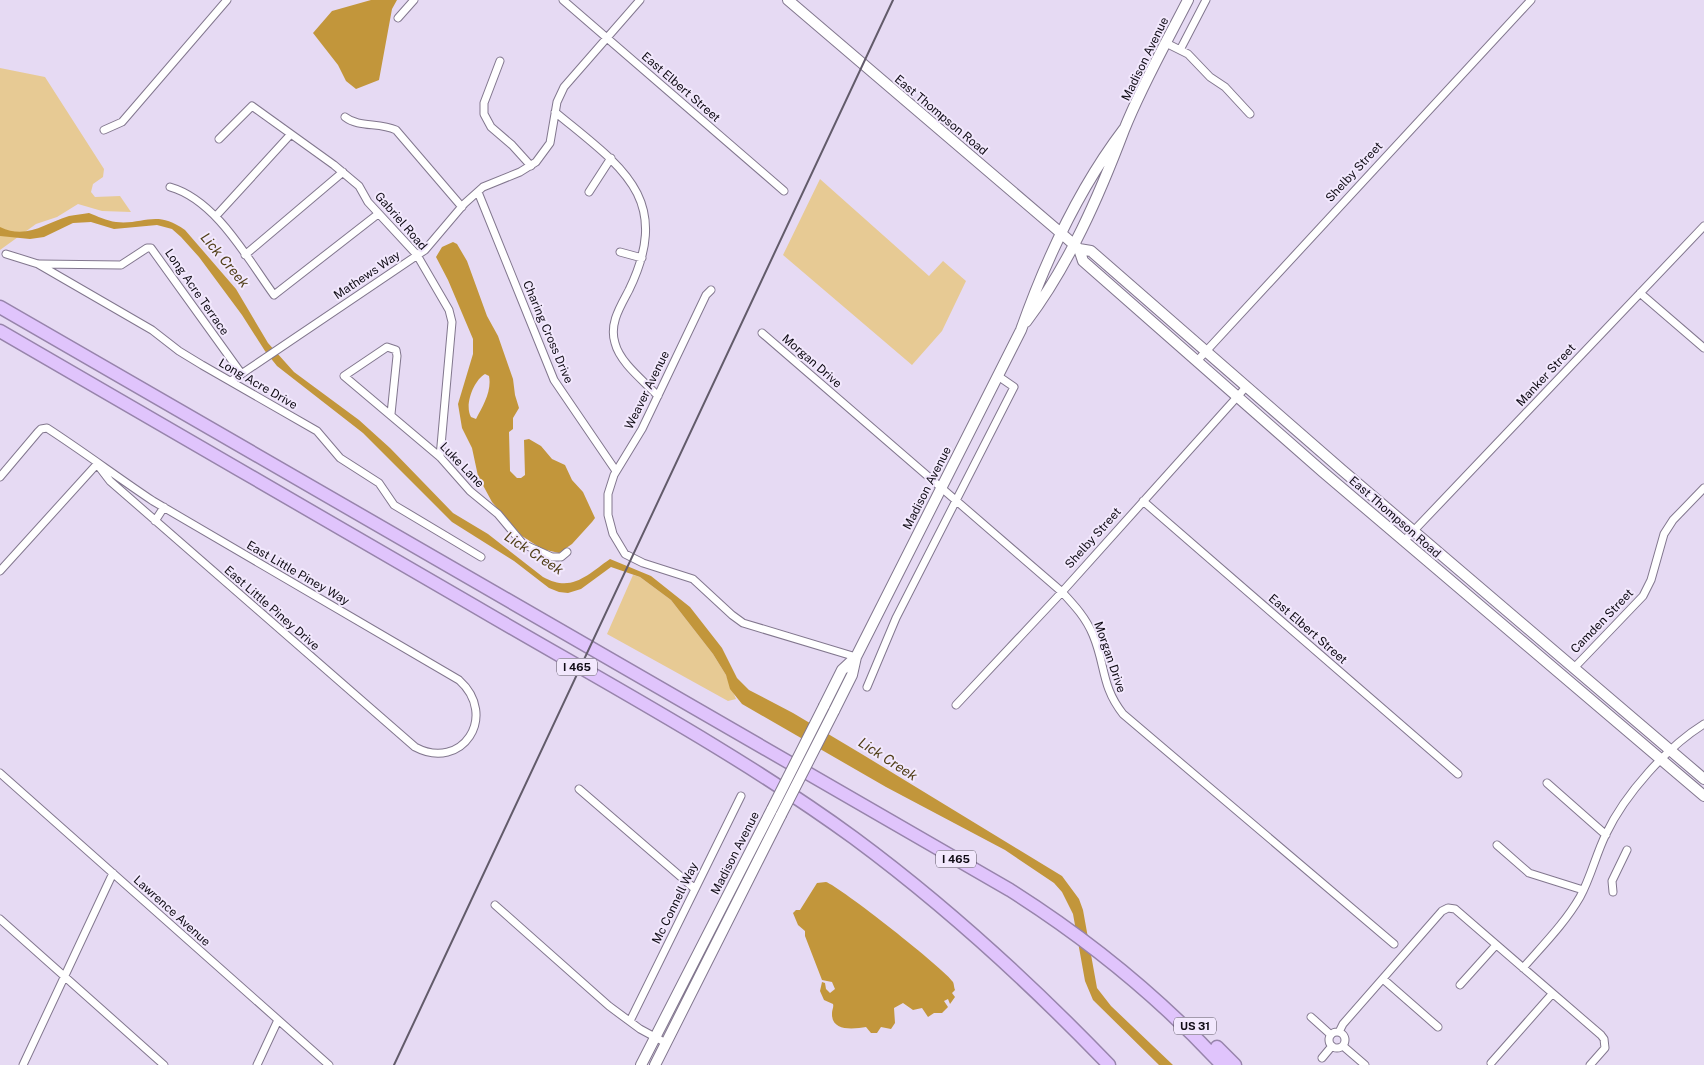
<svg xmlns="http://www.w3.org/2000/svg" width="1704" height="1065" font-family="'Public Sans',sans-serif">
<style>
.green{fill:#e7ca94}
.water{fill:#c2963b;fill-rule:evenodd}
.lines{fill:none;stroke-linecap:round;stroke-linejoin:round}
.minor-casing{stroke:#82778e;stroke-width:9}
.secondary-casing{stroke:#82778e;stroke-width:12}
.motorway-casing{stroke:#9784ab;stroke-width:15}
.minor{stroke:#fff;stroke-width:7}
.secondary{stroke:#fff;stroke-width:10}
.motorway{stroke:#e0c4fc;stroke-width:12}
.rail{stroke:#625b6a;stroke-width:2}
.secondary-bridge-casing{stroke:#82778e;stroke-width:12;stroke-linecap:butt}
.secondary-bridge{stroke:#fff;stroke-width:10}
.labels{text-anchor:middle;stroke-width:4;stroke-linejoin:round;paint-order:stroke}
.shield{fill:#f2e8fd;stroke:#544e5b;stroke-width:1}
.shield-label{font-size:11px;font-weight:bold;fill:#100c15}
.street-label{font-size:12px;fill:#100c15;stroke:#f2e8fd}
.water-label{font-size:14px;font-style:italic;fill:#503e18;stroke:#f2e8fd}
</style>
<rect width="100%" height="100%" fill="#e6daf3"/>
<!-- green -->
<path class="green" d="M 0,68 L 45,77 L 104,169 L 103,177 L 93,184 L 91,192 L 95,197 L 120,196 L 131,212 L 102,211 L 78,204 L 57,217 L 36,224 L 0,250 Z
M 820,179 L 929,276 L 943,261 L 966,281 L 942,331 L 912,365 L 783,255 Z
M 633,575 L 640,577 L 671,600 L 713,654 L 726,675 L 736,699 L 728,701 L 607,634 Z"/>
<!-- water -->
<path class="water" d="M 371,0 L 397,0 L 392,9 L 379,80 L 356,89 L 346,81 L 338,65 L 313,33 L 332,11 Z
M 89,213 C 97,216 107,221 116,222 C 144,225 156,209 185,230 L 236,289 L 268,343 L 294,372 L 359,420 L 390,448 L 453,513 L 488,534 L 543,577 C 572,593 587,575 610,559 L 651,576 L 690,607 L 722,648 L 737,678 L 749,690 L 793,713 L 865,756 L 1062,876 L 1079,899 L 1083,910 L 1097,988 L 1111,1006 L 1173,1065 L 1159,1065 L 1093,1000 L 1085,981 L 1073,914 L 1062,892 L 1054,883 L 1005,850 L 886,787 L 742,704 L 730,689 L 726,675 L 713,654 L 671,600 L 640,577 L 611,567 L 581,589 L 568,593 L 559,592 L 549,588 L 514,561 L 452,522 L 363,433 L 277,366 L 265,351 L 242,315 L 199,257 L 181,237 L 172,229 L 157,225 L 114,229 L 91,222 L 73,223 L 44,237 L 30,239 L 0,236 L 0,227 C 27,240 45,223 69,216 C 75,215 83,214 89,213 Z
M 453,242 L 457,244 L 467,261 L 487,316 L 498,336 L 513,379 L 515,395 L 519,408 L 513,418 L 513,429 L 509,432 L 510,471 L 517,478 L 521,478 L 525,475 L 524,440 L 529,439 L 541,446 L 552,459 L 565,465 L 572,480 L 583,492 L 595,518 L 592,522 L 572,544 L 559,553 L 542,549 L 522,536 L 492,502 L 478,476 L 472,448 L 462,428 L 458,404 L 473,354 L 473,339 L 448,280 L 436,257 L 442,247 ZM 485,374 L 489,376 C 492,391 483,406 476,419 L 471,417 C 464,405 474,380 485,374 Z
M 826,882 C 839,886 946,970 953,982 C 954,984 954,988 955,990 L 952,993 L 955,997 L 950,1004 L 948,999 L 944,1001 L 948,1007 L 942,1013 L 934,1013 L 928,1017 L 922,1008 L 913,1010 L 903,1003 L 894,1008 L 895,1023 L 891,1029 L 881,1027 L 877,1033 L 871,1033 L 866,1027 C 854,1029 831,1032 832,1013 C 832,1010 834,1007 833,1004 L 824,1000 L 820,991 L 822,982 L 825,983 L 826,989 L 830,993 L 835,989 L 832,982 L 822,980 L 805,936 L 805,931 L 798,925 L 793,913 L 796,910 L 800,910 L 817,883 Z"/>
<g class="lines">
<defs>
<path id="minor" d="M 563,0 L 784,191
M 398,18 L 414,0
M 1166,43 L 1188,54 L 1210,77 L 1225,87 L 1250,114
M 1180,50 L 1206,0
M 500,61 L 484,103 L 484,114 L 491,127 L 512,145 L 531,166
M 555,112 C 620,166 674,197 629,290 C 620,307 609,324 615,343 C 620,363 644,381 658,396
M 345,117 C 359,128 379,122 396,130 L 462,207
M 104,130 L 122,122 L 227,0
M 219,139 L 252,106 L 334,165 L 359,186 L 368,202 L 417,255 L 449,310 L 452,322 L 440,457
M 170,187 C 216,200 247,258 274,295 L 378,214
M 478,192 L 554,380 L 616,471
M 589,192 L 611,158
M 216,216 L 290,135
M 620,252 L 642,258
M 6,254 L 38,264 L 152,330 L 179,351 L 202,365 L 317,431 L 340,458 L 379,483 L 394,505 L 481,557
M 245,255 L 343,172
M 39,264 L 121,265 L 147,248 L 151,248 L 241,373
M 711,290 L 706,295 L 642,429 L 614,475 L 608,494 L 608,515 L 613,534 L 625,554 L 643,563 L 693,579 L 732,615 L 743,623 L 856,657
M 1640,293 L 1704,348
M 762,333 L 1062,592 C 1075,606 1086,618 1093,635 C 1106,666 1101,686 1123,714 L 1394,944
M 1197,361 L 1531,0
M 231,381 L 425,250 L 464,204 L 483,187 L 520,172 L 536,162 L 550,143 L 557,102 L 564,87 L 640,0
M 391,414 L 397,356 L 396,350 L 387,347 L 344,376 L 440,457 L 470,491 L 498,514 L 523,544 L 552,557 L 561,557 L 567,552
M 0,477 L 38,432 L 41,429 L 47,428 C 84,452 117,477 153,501 L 459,680 C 499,716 462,772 415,747 L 110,481 L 97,464 L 0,571
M 1143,501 L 1458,774
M 155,521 L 164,507
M 1404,541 L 1704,226
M 1574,668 L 1643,596 L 1651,580 L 1664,534 L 1673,520 L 1704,488
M 867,687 L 896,618 L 1014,387 L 998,376
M 956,705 L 1062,592 L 1246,387
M 0,773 L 329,1065
M 1547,783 L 1606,835
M 579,789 L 695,889
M 1497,845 L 1529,873 L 1583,890
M 1613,892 L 1612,881 L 1627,850
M 495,905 L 609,1006 L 640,1029 L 666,1043
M 0,919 L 164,1065
M 1523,968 C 1543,945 1565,923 1580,897 C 1591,877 1596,854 1606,834 C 1625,794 1667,747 1704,724
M 1383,979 L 1438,1027
M 1460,985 L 1496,945
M 1311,1017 L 1331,1035
M 630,1021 L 741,796
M 1339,1032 L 1343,1024 L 1442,911 L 1448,908 L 1455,909 L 1601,1035 L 1604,1039 L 1605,1048 L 1590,1065
M1329 1040a8 8 0 1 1 16 0a8 8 0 1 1-16 0Z
M 1343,1046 L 1365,1065
M 1322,1058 L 1332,1046
M 1491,1063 L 1552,994
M 23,1065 L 113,873
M 257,1065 L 278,1020"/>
<path id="secondary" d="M 788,0 L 1062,234 L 1079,249 L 1083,261 L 1323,472 L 1704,796
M 1079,249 L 1091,251 L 1342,470 L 1704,779
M 1026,322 C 1069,265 1099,196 1124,130 C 1142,85 1166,43 1188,0
M 824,706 L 842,670 L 856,657
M 834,711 L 852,675 L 856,657 L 1021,330 C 1045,262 1080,187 1124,129
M 641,1065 L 772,809
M 655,1065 L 781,815"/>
<path id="motorway" d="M 0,307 L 1010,890 C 1089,940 1159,997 1222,1065
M 0,331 C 159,423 317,515 476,607 C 602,681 736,752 854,838 C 946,906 1030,983 1109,1065
M 1217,1047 L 1235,1065"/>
</defs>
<!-- minor casing -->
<use href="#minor" class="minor-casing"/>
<!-- secondary casing -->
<use href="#secondary" class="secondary-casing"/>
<!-- motorway casing -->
<use href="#motorway" class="motorway-casing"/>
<!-- minor -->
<use href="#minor" class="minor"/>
<!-- secondary -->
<use href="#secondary" class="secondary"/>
<!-- motorway -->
<use href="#motorway" class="motorway"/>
<!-- rail -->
<path class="rail" d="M 394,1065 L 893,0"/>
<defs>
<path id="secondary-bridge" d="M 772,809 L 824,706
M 781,815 L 834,711"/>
</defs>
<!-- secondary-bridge casing -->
<use href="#secondary-bridge" class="secondary-bridge-casing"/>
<!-- secondary-bridge -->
<use href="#secondary-bridge" class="secondary-bridge"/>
</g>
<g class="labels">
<!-- shield labels -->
<g class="shield">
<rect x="557" y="658.5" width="40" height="17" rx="4"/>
<rect x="936" y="850.5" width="40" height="17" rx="4"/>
<rect x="1174" y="1017.5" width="42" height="17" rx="4"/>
</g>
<g class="shield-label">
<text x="577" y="671">I 465</text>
<text x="956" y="863">I 465</text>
<text x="1195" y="1030">US 31</text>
</g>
<!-- street labels -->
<g class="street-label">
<text transform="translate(1145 59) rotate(-64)" y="4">Madison Avenue</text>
<text transform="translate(681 87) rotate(41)" y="4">East Elbert Street</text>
<text transform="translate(941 115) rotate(40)" y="4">East Thompson Road</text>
<text transform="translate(1354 172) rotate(-47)" y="4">Shelby Street</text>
<text transform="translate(401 221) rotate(49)" y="4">Gabriel Road</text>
<text transform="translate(367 275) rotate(-34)" y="4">Mathews Way</text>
<text transform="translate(197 292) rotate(55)" y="4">Long Acre Terrace</text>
<text transform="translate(548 332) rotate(67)" y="4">Charing Cross Drive</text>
<text transform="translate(812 361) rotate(41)" y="4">Morgan Drive</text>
<text transform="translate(1546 375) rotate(-47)" y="4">Manker Street</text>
<text transform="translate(258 384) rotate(30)" y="4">Long Acre Drive</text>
<text transform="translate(647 390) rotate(-64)" y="4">Weaver Avenue</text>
<text transform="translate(462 465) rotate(46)" y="4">Luke Lane</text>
<text transform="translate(927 488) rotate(-63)" y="4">Madison Avenue</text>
<text transform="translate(1395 517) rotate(41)" y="4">East Thompson Road</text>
<text transform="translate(1093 538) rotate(-48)" y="4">Shelby Street</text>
<text transform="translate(298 573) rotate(30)" y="4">East Little Piney Way</text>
<text transform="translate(272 608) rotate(41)" y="4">East Little Piney Drive</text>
<text transform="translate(1602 621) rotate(-46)" y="4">Camden Street</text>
<text transform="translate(1308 629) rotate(41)" y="4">East Elbert Street</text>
<text transform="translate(1110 657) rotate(71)" y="4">Morgan Drive</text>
<text transform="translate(735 853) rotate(-63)" y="4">Madison Avenue</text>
<text transform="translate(675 903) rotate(-64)" y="4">Mc Connell Way</text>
<text transform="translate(172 911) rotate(42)" y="4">Lawrence Avenue</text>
</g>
<!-- water labels -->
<g class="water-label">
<text transform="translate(225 260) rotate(50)" y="5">Lick Creek</text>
<text transform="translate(534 553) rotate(33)" y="5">Lick Creek</text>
<text transform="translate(888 759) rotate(33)" y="5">Lick Creek</text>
</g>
</g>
</svg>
